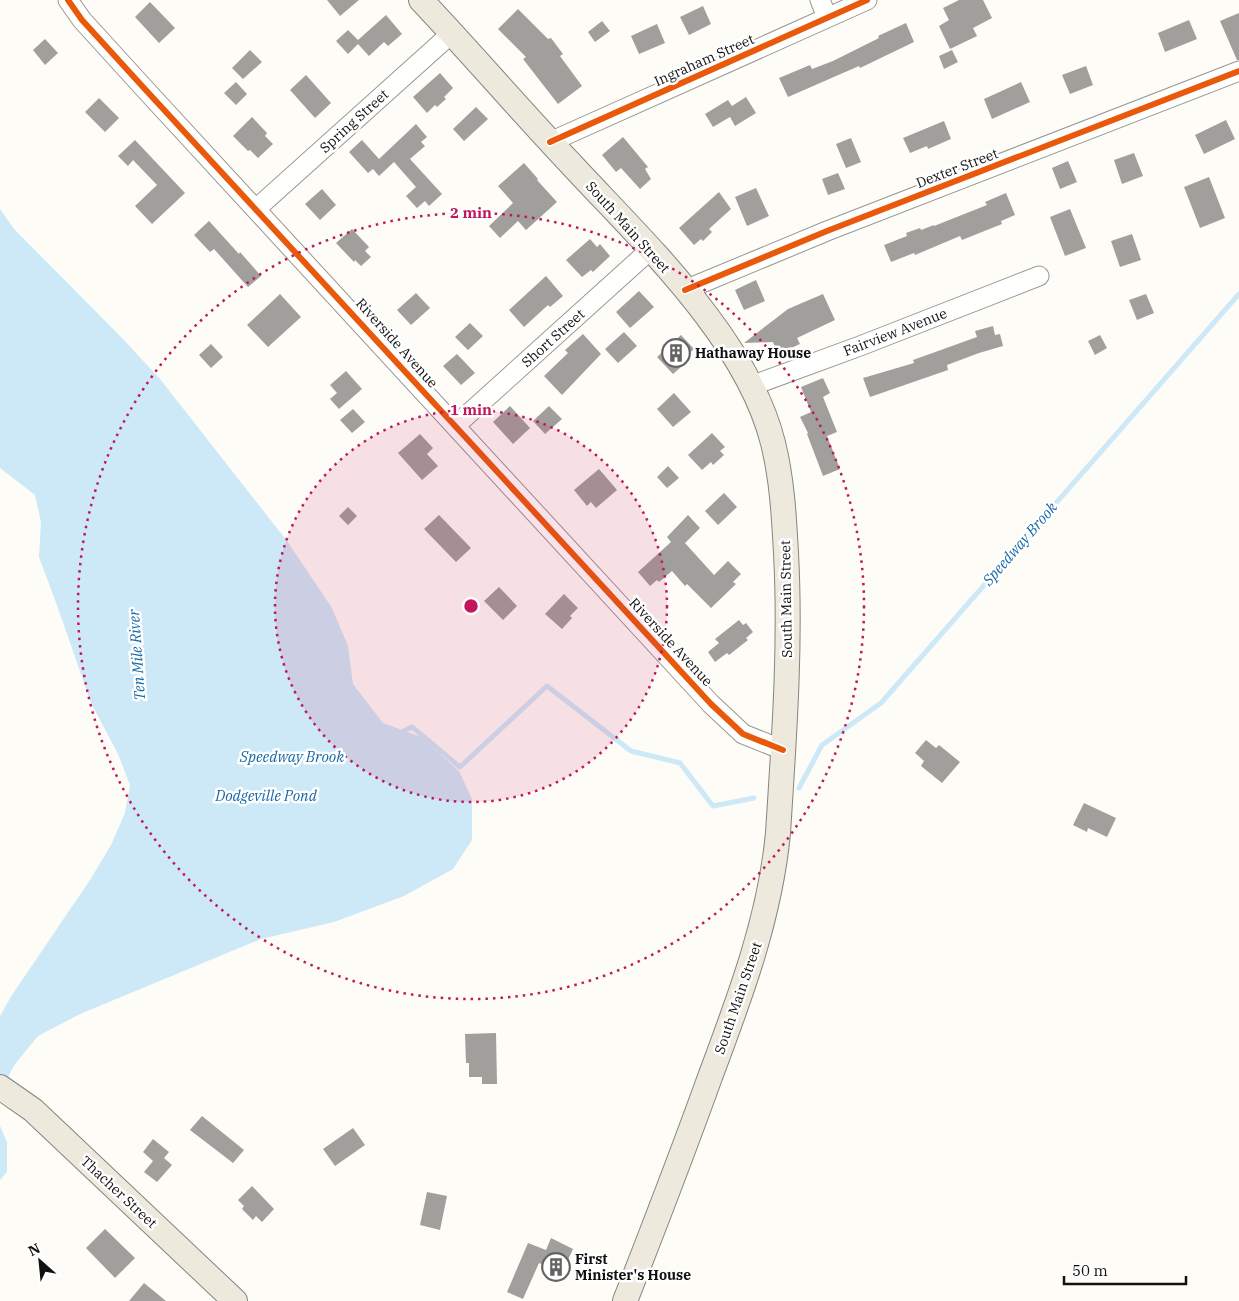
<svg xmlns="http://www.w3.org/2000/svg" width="1239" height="1301" font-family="'IBM Plex Serif',serif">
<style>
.water{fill:#cde8f7}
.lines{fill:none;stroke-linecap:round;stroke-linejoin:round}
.stream{stroke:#cde8f7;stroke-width:5}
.building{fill:#a19f9c}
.minor-casing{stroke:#979795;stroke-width:21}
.major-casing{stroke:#858482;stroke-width:26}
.minor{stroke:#fffffe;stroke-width:19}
.major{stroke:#ede9dc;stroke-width:24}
.cycleway-casing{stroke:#fff;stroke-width:9}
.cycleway{stroke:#e8590c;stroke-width:6}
.ring{fill:none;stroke:#c2185b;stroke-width:2.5;stroke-dasharray:2.5 5}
.labels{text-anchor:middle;stroke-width:5;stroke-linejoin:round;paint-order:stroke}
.street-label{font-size:14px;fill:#111;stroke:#fff}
.poi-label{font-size:14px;font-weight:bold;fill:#111;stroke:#fff;text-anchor:start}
.water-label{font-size:15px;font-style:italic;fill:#1768a6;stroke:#fff}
.centre{fill:#c2185b;stroke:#fff;stroke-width:2.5}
.ring-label{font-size:15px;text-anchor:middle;font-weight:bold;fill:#c2185b;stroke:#fff;stroke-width:5;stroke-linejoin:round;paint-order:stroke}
</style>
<rect width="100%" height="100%" fill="#fdfcf7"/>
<!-- water -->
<path class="water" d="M 0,209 L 14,229 L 121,337 L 160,379 L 287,541 L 332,608 L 348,646 L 353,684 L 383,723 L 421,737 L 459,771 L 472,799 L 472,840 L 453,869 L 404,896 L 334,922 L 261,939 L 80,1014 L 38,1036 L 15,1064 L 0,1092 L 0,1016 L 12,995 L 90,880 L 111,845 L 125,813 L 130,785 L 118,754 L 91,703 L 58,608 L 39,557 L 41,522 L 35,495 L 0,468 Z
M 0,1126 L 7,1142 L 7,1172 L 0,1180 Z"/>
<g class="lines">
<!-- stream -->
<path class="stream" d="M 398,734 L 412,727 L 460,767 L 547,686 L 631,751 L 680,763 L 713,806 L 754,798
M 799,788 L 822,745 L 881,703 L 1239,294"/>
</g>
<!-- building -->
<path class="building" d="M 327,0 L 359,0 L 340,16 Z
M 959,0 L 983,0 L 992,18 L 973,28 L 977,36 L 950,49 L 939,26 L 949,20 L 943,8 Z
M 150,2 L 175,28 L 159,43 L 135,17 Z
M 703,6 L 711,24 L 689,35 L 680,17 Z
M 518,9 L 548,39 L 551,38 L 563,54 L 560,56 L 582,86 L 558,104 L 523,59 L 526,57 L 498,29 Z
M 1239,13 L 1239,60 L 1237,60 L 1220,21 Z
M 386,15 L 402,34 L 388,46 L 384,42 L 369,56 L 358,44 L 348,54 L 336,41 L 348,30 L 358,40 Z
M 1189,20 L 1197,39 L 1165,52 L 1158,33 Z
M 602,21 L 610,31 L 595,42 L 588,32 Z
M 906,23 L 914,42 L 860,68 L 859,66 L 788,97 L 779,78 L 810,65 L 812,69 L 833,61 L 879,38 L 878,36 Z
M 657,24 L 665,43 L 639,54 L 631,36 Z
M 45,39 L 58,53 L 45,65 L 33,50 Z
M 250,50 L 262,62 L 243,79 L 232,68 Z
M 952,50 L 958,62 L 944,69 L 939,56 Z
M 1086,66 L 1093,85 L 1070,94 L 1062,75 Z
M 440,73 L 453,88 L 444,97 L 446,99 L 437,107 L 435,105 L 427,113 L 413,97 Z
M 306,75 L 331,103 L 315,118 L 290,90 Z
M 236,82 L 247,94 L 236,105 L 224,93 Z
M 1021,82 L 1030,102 L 992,119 L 984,99 Z
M 746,97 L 756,113 L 735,126 L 730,117 L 713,127 L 705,114 L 728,100 L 732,106 Z
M 99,98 L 119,118 L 105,132 L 85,112 Z
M 476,107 L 488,119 L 464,141 L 453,129 Z
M 252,117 L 267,133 L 265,136 L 273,144 L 258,158 L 250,150 L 248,151 L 233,136 Z
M 1226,120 L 1235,139 L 1204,154 L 1195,135 Z
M 944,121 L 951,139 L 928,149 L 927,146 L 910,153 L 903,138 Z
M 416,124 L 427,137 L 421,142 L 425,146 L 410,159 L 442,194 L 429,206 L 425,201 L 417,208 L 406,196 L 416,187 L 394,162 L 379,176 L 373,169 L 368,173 L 349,152 L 362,140 L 379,159 Z
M 623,137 L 648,167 L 645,169 L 651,179 L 640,189 L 621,168 L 616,172 L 602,155 Z
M 851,138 L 861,162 L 846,168 L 836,144 Z
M 135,140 L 185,193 L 152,224 L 135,206 L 157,185 L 133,160 L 128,166 L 118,156 Z
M 1134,153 L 1143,176 L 1122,184 L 1114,160 Z
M 1068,161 L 1077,182 L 1060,189 L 1052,168 Z
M 524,163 L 538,179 L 537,180 L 557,202 L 526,230 L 518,221 L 500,238 L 489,226 L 513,203 L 498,186 Z
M 838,173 L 845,189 L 828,195 L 822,179 Z
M 1209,177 L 1225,218 L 1200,228 L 1184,187 Z
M 756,188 L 769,216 L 747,226 L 735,197 Z
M 322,189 L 336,205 L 320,220 L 305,204 Z
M 719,192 L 731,209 L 709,229 L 712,232 L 703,241 L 701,239 L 694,245 L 679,228 Z
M 1006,193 L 1015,215 L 1001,221 L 1002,224 L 962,240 L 960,236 L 915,255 L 914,253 L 891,262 L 884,245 L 907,236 L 906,233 L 920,228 L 921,230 L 934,225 L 934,226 L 987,205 L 985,202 Z
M 1070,209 L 1086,248 L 1065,256 L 1050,217 Z
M 209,221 L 239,254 L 240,252 L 261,276 L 248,287 L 214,249 L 210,252 L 194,235 Z
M 352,229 L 369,247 L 365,251 L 371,257 L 361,266 L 355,260 L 354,262 L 336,243 Z
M 1132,234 L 1141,260 L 1120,267 L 1111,241 Z
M 590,239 L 597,247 L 600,244 L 610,256 L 593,272 L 591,270 L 582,277 L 566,260 Z
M 546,276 L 563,296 L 550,307 L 548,305 L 524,327 L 509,310 Z
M 756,280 L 765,301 L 744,310 L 735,290 Z
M 639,291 L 654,307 L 630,328 L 616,312 Z
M 416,293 L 430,308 L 411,325 L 397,310 Z
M 280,294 L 301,317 L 268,347 L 247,325 Z
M 823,294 L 835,320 L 797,338 L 800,344 L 778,354 L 773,342 L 744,343 L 788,309 Z
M 1146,294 L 1154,313 L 1137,320 L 1129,300 Z
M 470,323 L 483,336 L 468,350 L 455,337 Z
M 993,326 L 995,335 L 1000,334 L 1003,346 L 979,353 L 947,365 L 948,370 L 870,397 L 863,378 L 914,363 L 913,360 L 977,337 L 975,331 Z
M 624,332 L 637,346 L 618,363 L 605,349 Z
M 583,334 L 601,354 L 562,395 L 544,376 L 568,353 L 565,350 Z
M 681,335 L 694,349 L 686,356 L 689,360 L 673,374 L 657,357 Z
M 1100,335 L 1107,348 L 1095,355 L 1088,341 Z
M 211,344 L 223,357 L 211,368 L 199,355 Z
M 457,354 L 475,373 L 461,385 L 443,366 Z
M 346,371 L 362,389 L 339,409 L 330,399 L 337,393 L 330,385 Z
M 823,378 L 830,393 L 823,397 L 837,432 L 827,436 L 840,469 L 823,476 L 807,434 L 808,433 L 800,417 L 811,412 L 801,387 Z
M 674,393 L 691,412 L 673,427 L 657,409 Z
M 510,406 L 530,428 L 513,444 L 493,422 Z
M 549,406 L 562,419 L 545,434 L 533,421 Z
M 353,409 L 365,422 L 352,433 L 340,420 Z
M 712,433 L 725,447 L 720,451 L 724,455 L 713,465 L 711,462 L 702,470 L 688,455 Z
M 420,434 L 433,448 L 427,454 L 438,466 L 422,480 L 398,453 Z
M 668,466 L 679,478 L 667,488 L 657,477 Z
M 599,469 L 617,490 L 596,508 L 591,502 L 587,506 L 574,490 Z
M 724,493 L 737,507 L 718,525 L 705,511 Z
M 348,507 L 357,516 L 348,525 L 339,516 Z
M 439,515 L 471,548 L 456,562 L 424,529 Z
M 688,515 L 700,528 L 685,543 L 714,575 L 728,561 L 741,574 L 733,582 L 736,584 L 711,608 L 687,584 L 685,586 L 672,571 L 659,582 L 657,580 L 650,586 L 638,572 L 671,542 L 667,537 Z
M 499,587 L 517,606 L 503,620 L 484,601 Z
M 564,594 L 578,608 L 570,616 L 572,618 L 562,629 L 545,614 Z
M 739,620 L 743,625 L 746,623 L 753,632 L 746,638 L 748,640 L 729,655 L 727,653 L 715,662 L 708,652 L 719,643 L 715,639 Z
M 926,740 L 936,748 L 939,745 L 960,762 L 942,783 L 921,766 L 924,761 L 915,753 Z
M 1084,803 L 1116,818 L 1107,837 L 1088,828 L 1087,832 L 1073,825 Z
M 496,1033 L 497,1084 L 482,1084 L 482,1077 L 469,1077 L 469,1063 L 466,1063 L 465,1034 Z
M 202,1116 L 244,1150 L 233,1163 L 190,1130 Z
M 353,1128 L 365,1145 L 335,1166 L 323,1149 Z
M 153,1139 L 169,1152 L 164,1158 L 172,1165 L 157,1182 L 144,1172 L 153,1161 L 143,1152 Z
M 252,1186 L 274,1209 L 262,1222 L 256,1216 L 253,1220 L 242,1209 L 244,1206 L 238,1200 Z
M 427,1192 L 447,1196 L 440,1230 L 420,1225 Z
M 105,1229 L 135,1258 L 115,1278 L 86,1248 Z
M 551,1238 L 573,1249 L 562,1273 L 539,1263 L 523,1299 L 507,1292 L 528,1243 L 546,1250 Z
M 144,1283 L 166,1301 L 129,1301 Z"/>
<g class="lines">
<defs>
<path id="minor" d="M 68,0 L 82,20 L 143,87 L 711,704 L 743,734 L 783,750
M 820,0 L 827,17
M 550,142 L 867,0
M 256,209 L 452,33
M 685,290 L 827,231 L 1239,71
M 751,386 L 860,346 L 1039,276
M 455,426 L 650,250"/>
<path id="major" d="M 421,0 C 472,54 520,110 571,164 C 642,241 747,338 773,443 C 782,479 784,516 786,553 C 791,646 784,739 778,833 C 770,918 740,997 710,1077 C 683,1152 654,1227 625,1301
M 0,1087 L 33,1110 L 235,1301"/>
</defs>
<!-- minor casing -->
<use href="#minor" class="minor-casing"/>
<!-- major casing -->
<use href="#major" class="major-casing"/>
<!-- minor -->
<use href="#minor" class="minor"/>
<!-- major -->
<use href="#major" class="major"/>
<defs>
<path id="cycleway" d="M 68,0 L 82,20 L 143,87 L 711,704 L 743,734 L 783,750
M 550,142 L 867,0
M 685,290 L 827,231 L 1239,71"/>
</defs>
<!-- cycleway casing -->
<use href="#cycleway" class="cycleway-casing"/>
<!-- cycleway -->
<use href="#cycleway" class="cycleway"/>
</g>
<!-- distance rings -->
<circle cx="471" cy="606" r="196" fill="#c2185b" fill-opacity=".12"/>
<g class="ring">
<circle cx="471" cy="606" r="196"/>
<circle cx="471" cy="606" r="393"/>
</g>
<!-- icons -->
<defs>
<symbol id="building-ring" viewBox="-11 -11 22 22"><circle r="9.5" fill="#fff" stroke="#646362" stroke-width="1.5"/><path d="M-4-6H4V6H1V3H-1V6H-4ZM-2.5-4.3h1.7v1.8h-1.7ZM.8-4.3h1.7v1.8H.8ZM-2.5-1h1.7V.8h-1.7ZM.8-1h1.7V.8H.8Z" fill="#646362"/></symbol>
</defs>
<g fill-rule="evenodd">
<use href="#building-ring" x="660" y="337" width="32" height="32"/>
<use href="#building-ring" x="540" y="1251" width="32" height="32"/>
</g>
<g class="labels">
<!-- street labels -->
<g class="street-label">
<text transform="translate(704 60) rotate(-24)" y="5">Ingraham Street</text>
<text transform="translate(354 121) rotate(-42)" y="5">Spring Street</text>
<text transform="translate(957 168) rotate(-21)" y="5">Dexter Street</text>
<text transform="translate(628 227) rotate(48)" y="5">South Main Street</text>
<text transform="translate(895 332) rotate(-21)" y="5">Fairview Avenue</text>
<text transform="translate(553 338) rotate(-42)" y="5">Short Street</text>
<text transform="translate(397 343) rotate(48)" y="5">Riverside Avenue</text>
<text transform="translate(786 599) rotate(-91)" y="5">South Main Street</text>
<text transform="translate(671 642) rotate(47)" y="5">Riverside Avenue</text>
<text transform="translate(738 998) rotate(-71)" y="5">South Main Street</text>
<text transform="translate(119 1192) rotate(43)" y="5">Thacher Street</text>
</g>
<!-- poi labels -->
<g class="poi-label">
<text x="695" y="358">Hathaway House</text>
<text x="575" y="1264">First<tspan x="575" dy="16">Minister's House</tspan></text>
</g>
<!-- water labels -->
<g class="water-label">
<text transform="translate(1020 544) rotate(-49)" y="5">Speedway Brook</text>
<text transform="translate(137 655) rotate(-94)" y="5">Ten Mile River</text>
<text x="292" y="762">Speedway Brook</text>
<text x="266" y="801">Dodgeville Pond</text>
</g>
</g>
<circle cx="471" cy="606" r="8" class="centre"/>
<g class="ring-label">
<text x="471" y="218">2 min</text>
<text x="471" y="415">1 min</text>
</g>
<!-- north arrow -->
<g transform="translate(40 1261) rotate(333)" stroke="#ffffff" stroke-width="4" paint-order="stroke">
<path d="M0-4L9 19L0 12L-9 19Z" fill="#111111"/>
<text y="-8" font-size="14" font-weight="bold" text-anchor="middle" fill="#111111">N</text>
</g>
<!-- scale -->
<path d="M1064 1276v8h122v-8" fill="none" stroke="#111111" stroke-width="2.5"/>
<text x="1072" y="1276" font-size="15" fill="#111111" stroke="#ffffff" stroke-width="4" paint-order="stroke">50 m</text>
</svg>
